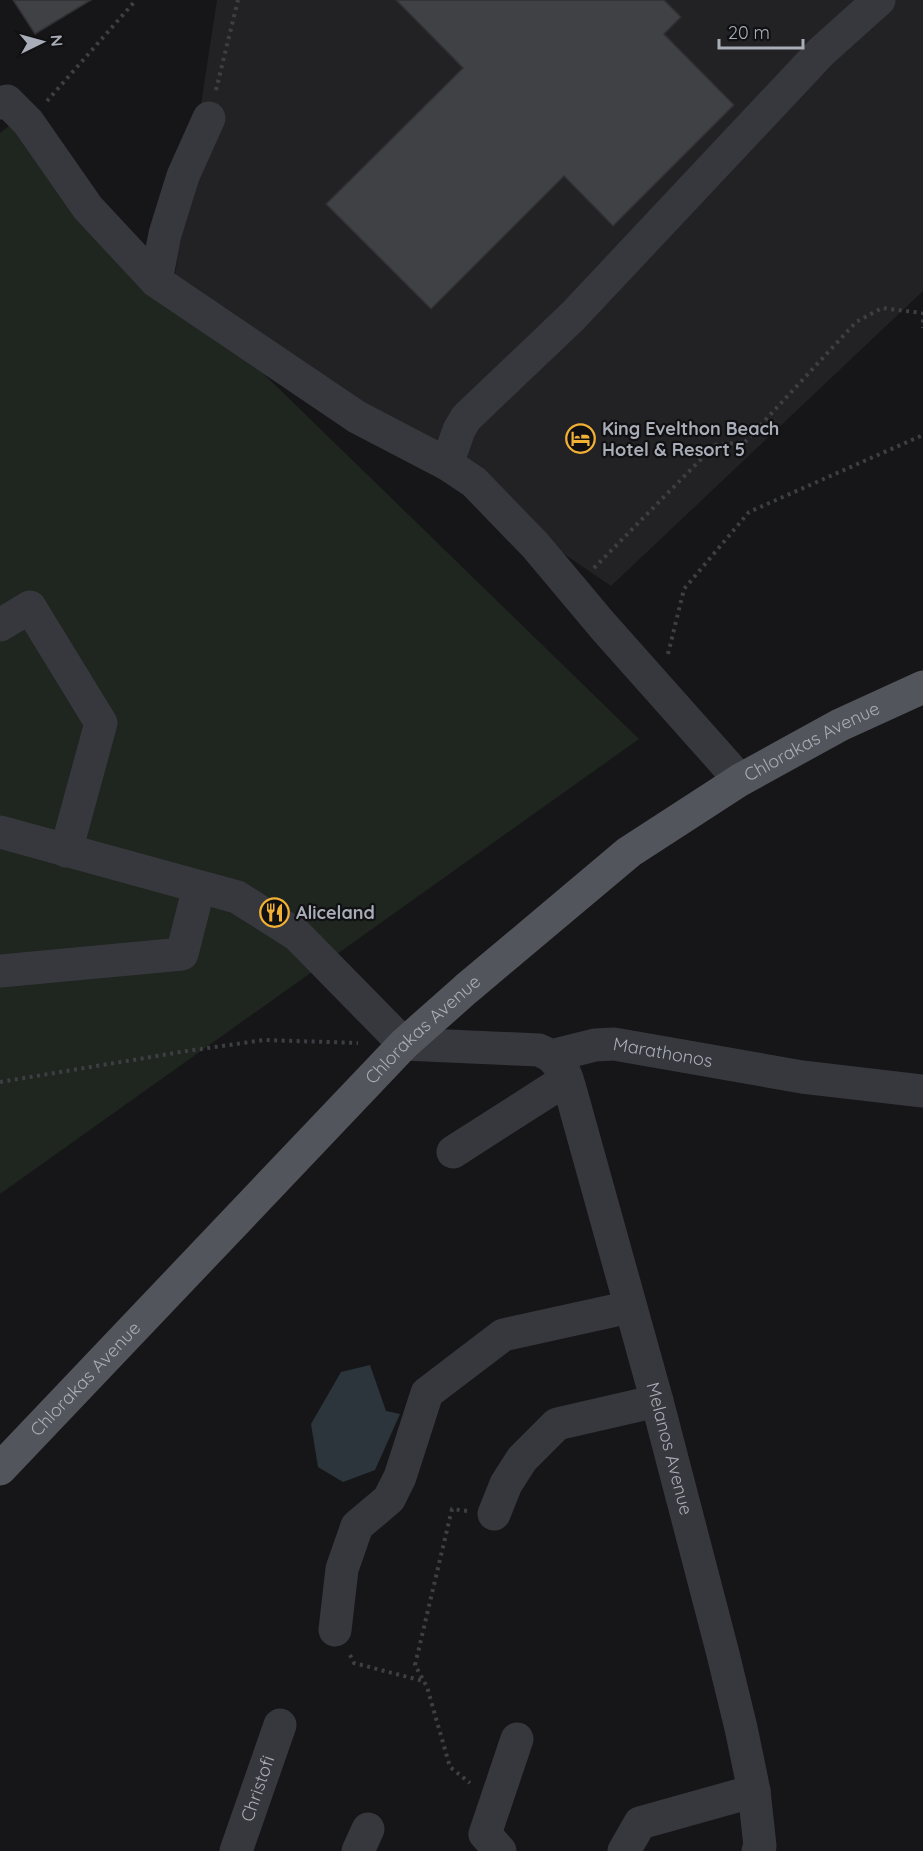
<svg xmlns="http://www.w3.org/2000/svg" width="923" height="1851" font-family="Quicksand,sans-serif">
<style>
.built{fill:#222225}
.green{fill:#1e261f}
.water{fill:#2c353c}
.building{fill:#404145;stroke:#303034;stroke-width:1.5}
.lines{fill:none;stroke-linecap:round;stroke-linejoin:round}
.path{stroke:#3d3f44;stroke-width:4;stroke-dasharray:3 4.5;stroke-linecap:butt}
.minor{stroke:#37383d;stroke-width:33}
.major{stroke:#53555c;stroke-width:33}
.labels{text-anchor:middle;stroke-width:4.5;stroke-linejoin:round;paint-order:stroke}
.poi-label{font-size:18px;font-weight:bold;fill:#a8adb8;stroke:#111113;text-anchor:start}
.street-label{font-size:18px;fill:#a8adb8;stroke:#111113}
</style>
<rect width="100%" height="100%" fill="#161618"/>
<!-- built -->
<path class="built" d="M 217,0 L 923,0 L 923,291 L 611,586 L 173,287 Z"/>
<!-- green -->
<path class="green" d="M 9,126 L 639,739 L 0,1194 L 0,133 Z"/>
<!-- water -->
<path class="water" d="M 370,1365 L 386,1411 L 400,1414 L 375,1470 L 343,1482 L 318,1467 L 311,1424 L 341,1372 Z"/>
<!-- building -->
<path class="building" d="M 13,0 L 91,0 L 35,34 Z
M 396,0 L 664,0 L 681,17 L 664,34 L 734,105 L 613,226 L 564,176 L 431,309 L 326,204 L 463,68 Z"/>
<g class="lines">
<!-- path -->
<path class="path" d="M 216,90 L 238,0
M 47,101 L 136,0
M 923,312 L 923,328
M 594,568 L 715,445 L 745,442 L 856,322 L 882,308 L 922,313
M 668,654 L 684,589 L 749,512 L 923,435
M 0,1082 L 187,1051 L 264,1040 L 358,1043
M 467,1511 L 452,1509 L 415,1665 L 427,1687 L 450,1767 L 470,1783
M 350,1655 L 354,1663 L 423,1681"/>
<!-- minor -->
<g class="minor">
<path d="M 0,103 L 7,101 L 28,122 L 88,208 L 156,281 L 357,417 L 447,464 L 474,482 L 535,545 L 603,626 L 740,780"/>
<path d="M 156,281 L 165,234 L 183,176 L 209,118"/>
<path d="M 447,464 L 459,430 L 466,418 L 573,316 L 821,52 L 879,0"/>
<path d="M 0,625 L 30,607 L 101,723 L 66,851"/>
<path id="s1" d="M 0,832 L 237,897 L 297,935 L 404,1044 L 539,1050 L 551,1056 L 595,1045 L 614,1044 L 802,1077 L 923,1091"/>
<path d="M 0,971 L 182,954 L 199,887"/>
<path id="s2" d="M 551,1056 L 564,1071 L 569,1085 L 657,1401 L 722,1650 L 741,1728 L 754,1791 L 760,1846 L 758,1851"/>
<path d="M 453,1152 L 567,1079"/>
<path d="M 494,1514 L 506,1484 L 522,1459 L 557,1424 L 657,1401"/>
<path d="M 335,1630 L 342,1569 L 357,1526 L 389,1499 L 400,1477 L 427,1393 L 503,1335 L 630,1307"/>
<path id="s3" d="M 236,1851 L 280,1725"/>
<path d="M 358,1851 L 368,1829"/>
<path d="M 500,1851 L 485,1834 L 517,1739"/>
<path d="M 624,1851 L 640,1823 L 754,1791"/>
</g>
<!-- major -->
<path class="major" id="s4" d="M 0,1469 L 404,1044 L 466,989 L 629,852 L 740,780 L 840,725 L 923,687"/>
</g>
<!-- icons -->
<defs>
<symbol id="hotel-ring" viewBox="-11 -11 22 22"><circle r="9.5" fill="#111113" stroke="#f2b134" stroke-width="1.5"/><path d="M-6-4.5h1.5V1H6V5H4.5V3h-9V5H-6ZM-4 0a1.8 1.8 0 1 1 3.6 0ZM.5 0V-2.5h3Q6-2.5 6 0Z" fill="#f2b134"/></symbol>
<symbol id="restaurant-ring" viewBox="-11 -11 22 22"><circle r="9.5" fill="#111113" stroke="#f2b134" stroke-width="1.5"/><path d="M-5-6h1v4h1v-4h1v4h1v-4h1v5L-1.5 .5V6h-2V.5L-5-1ZM5-6V6H3V1.5H1.5Q1.5-4 5-6Z" fill="#f2b134"/></symbol>
</defs>
<g fill-rule="evenodd">
<use href="#hotel-ring" x="564" y="422" width="33" height="33"/>
<use href="#restaurant-ring" x="258" y="896" width="33" height="33"/>
</g>
<g class="labels">
<!-- poi labels -->
<g class="poi-label">
<text x="602" y="435">King Evelthon Beach<tspan x="602" dy="21">Hotel &amp; Resort 5</tspan></text>
<text x="296" y="919">Aliceland</text>
</g>
<!-- street labels -->
<g class="street-label">
<text dy="6" stroke="none"><textPath href="#s4" startOffset="1096">Chlorakas Avenue</textPath></text>
<text dy="6" stroke="none"><textPath href="#s4" startOffset="610">Chlorakas Avenue</textPath></text>
<text dy="6" stroke="none"><textPath href="#s1" startOffset="732">Marathonos</textPath></text>
<text dy="6" stroke="none"><textPath href="#s4" startOffset="124">Chlorakas Avenue</textPath></text>
<text dy="6" stroke="none"><textPath href="#s2" startOffset="412">Melanos Avenue</textPath></text>
<text dy="6" stroke="none"><textPath href="#s3" startOffset="66">Christofi</textPath></text>
</g>
</g>
<!-- north arrow -->
<g transform="translate(42 42) rotate(85)" stroke="#111113" stroke-width="4.5" paint-order="stroke">
<path d="M0-4.5L10 22L0 15L-10 22Z" fill="#a8adb8"/>
<text y="-9" font-size="16" font-weight="bold" text-anchor="middle" fill="#a8adb8">N</text>
</g>
<!-- scale -->
<path d="M719 39v9h84v-9" fill="none" stroke="#a8adb8" stroke-width="3"/>
<text x="728" y="39" font-size="18" fill="#a8adb8" stroke="#111113" stroke-width="4.5" paint-order="stroke">20 m</text>
</svg>
